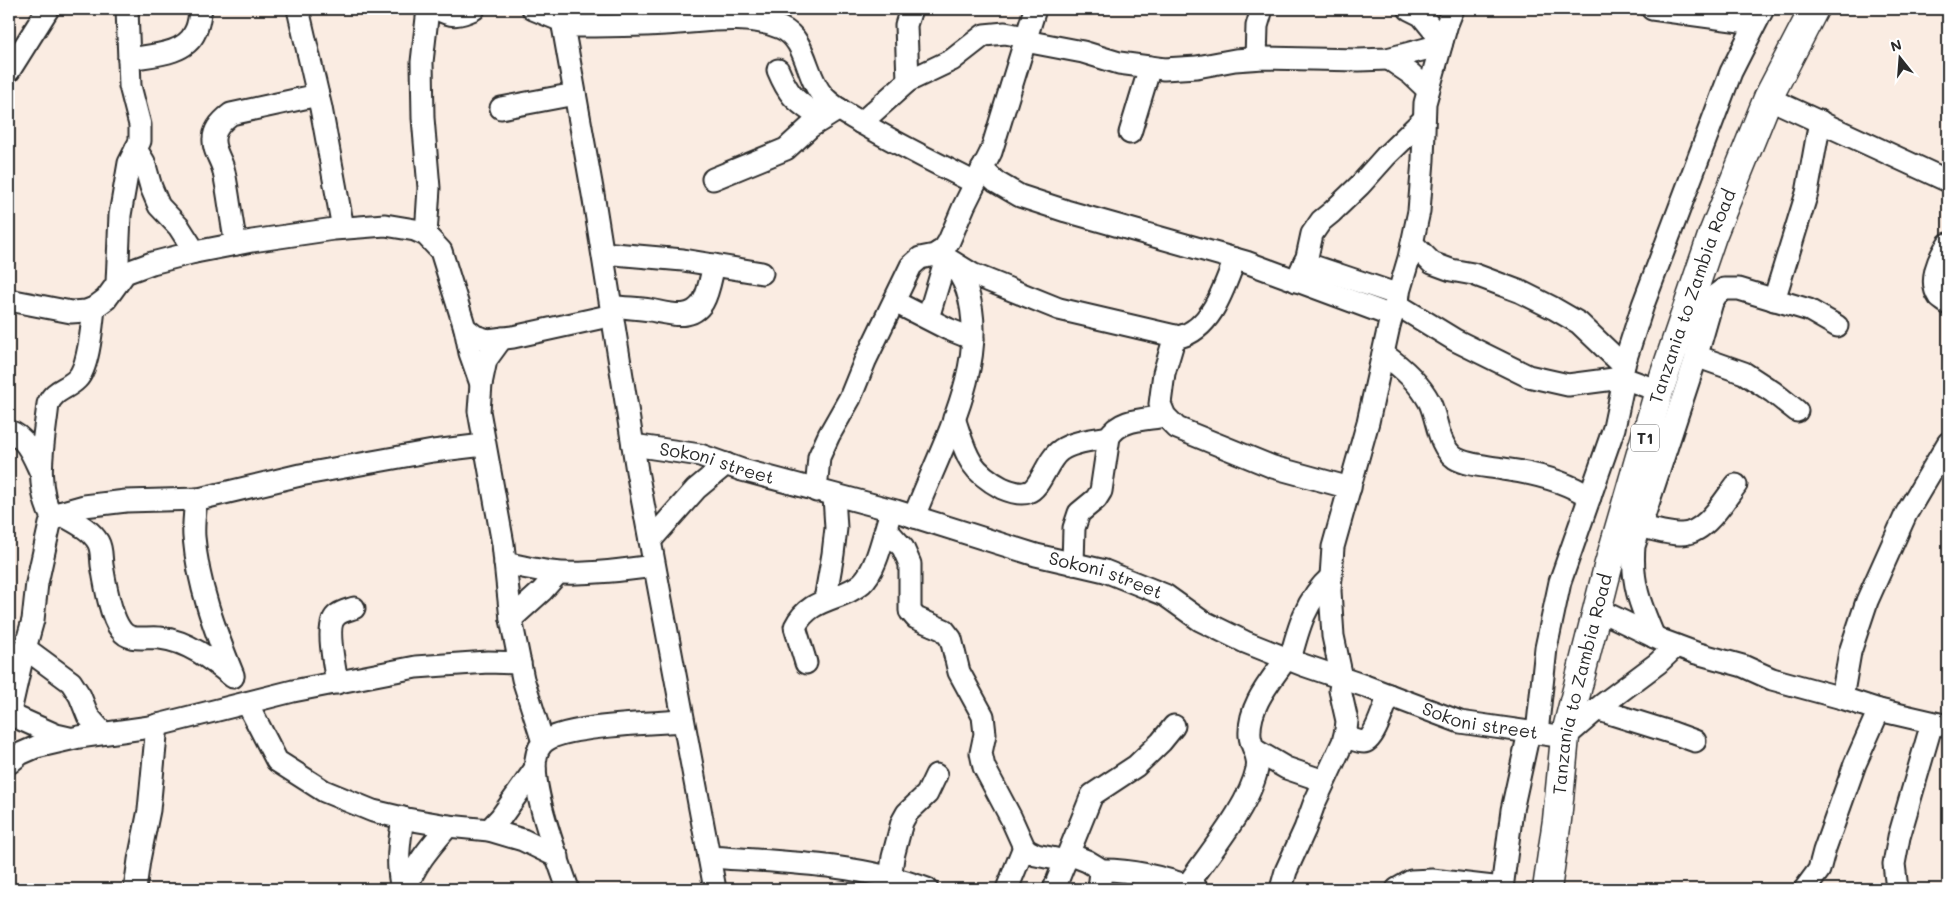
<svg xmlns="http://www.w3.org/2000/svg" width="1957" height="898" font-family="Mali,sans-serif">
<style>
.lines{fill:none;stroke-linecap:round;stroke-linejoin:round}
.minor-casing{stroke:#2b2b2b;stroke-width:25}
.highway-casing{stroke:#2b2b2b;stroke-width:31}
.minor{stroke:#fff;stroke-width:21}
.highway{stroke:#fff;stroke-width:28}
.labels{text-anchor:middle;stroke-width:4;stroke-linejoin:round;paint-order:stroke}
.shield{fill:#fff;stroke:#6b6b6b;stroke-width:1}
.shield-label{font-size:16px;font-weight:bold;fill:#2b2b2b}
.street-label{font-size:18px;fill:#2b2b2b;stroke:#fff}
</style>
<rect width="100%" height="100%" fill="#faece2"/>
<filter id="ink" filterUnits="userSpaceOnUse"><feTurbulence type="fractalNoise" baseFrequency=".02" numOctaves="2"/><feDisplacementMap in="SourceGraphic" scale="10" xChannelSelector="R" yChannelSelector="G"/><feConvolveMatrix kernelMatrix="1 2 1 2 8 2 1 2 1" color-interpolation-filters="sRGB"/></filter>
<g filter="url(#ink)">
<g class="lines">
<defs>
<g id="minor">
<path d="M 298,9 L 321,108 L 343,228"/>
<path d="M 438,9 C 452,18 461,15 474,9"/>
<path d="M 533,9 L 562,21"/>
<path d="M 560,9 L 594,200 L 637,471 L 715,889"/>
<path d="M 1409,9 L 1421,15 L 1442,41"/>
<path d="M 1652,9 L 1755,23"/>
<path d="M 563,26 C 597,26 631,26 665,24 C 702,22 746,13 781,28 C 808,40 805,78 824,97 C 835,109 851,116 865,125 C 901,146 938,164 975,183"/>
<path d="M 1025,41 L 1083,52 L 1119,63 L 1164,69 L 1197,67 L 1235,60 L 1263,58 L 1359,60 L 1387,59 L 1441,45"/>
<path d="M 1256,58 L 1257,26 L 1262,9"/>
<path d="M 129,59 C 151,55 185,55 195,32 C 199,25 199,16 201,9"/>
<path d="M 1389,59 L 1411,74 L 1428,90"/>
<path d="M 778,70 C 790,99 797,101 822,119"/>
<path d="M 9,71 L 48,9"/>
<path d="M 908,81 L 906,25 L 911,9"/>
<path d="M 1768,98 L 1948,181"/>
<path d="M 501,108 L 575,94"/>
<path d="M 861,123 L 908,81 L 952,60 L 984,35 L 1005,33 L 1026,37"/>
<path d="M 1130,133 L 1150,67"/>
<path d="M 136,149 L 144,162 L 151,187 L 159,206 L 179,227 L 195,252"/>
<path d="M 982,169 L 996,182 L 1020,196 L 1066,211 L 1246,262 L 1392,316"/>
<path d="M 713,179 L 786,149 L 810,127 L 839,109"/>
<path d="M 426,235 L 429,188 L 423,118 L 422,62 L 428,9"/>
<path d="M 1412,243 L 1432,263 L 1451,270 L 1473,274 L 1521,292 L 1553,308 L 1579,323 L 1624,366"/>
<path d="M 236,244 C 231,220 229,196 224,172 C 222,160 213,151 214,139 C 214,128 223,120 231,114 L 318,95"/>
<path d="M 1948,244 C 1939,258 1928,281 1939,297 C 1941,299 1946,302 1948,304"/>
<path d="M 603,253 L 683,260 L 762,273"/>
<path d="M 938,253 L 972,274 L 1059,309 L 1179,337 C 1212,329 1224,287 1235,259"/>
<path d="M 1304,263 L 1399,295"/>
<path d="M 1296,281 L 1307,257 L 1312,234 L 1321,221 L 1332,212 L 1360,185 L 1386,156 L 1424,119"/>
<path d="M 117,283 L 120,215 L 129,163 L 140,141 L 140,125 L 130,86 L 127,9"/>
<path d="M 9,300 L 71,312 L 86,311 L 94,308 L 106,299 L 125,273 L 152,263 L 195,252 L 252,241 L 334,229 L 385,225 L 415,230 L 426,235 L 441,251 L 465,328 L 475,336 L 488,340 L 513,337 L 613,315"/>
<path d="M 1774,300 L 1807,193 L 1820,121"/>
<path d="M 895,302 L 948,329 L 973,339"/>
<path d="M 1396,304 L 1455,340 L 1528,376 L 1568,385 L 1614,379 L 1629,380 L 1659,391"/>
<path d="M 612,306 C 624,308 637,308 650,310 C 668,313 691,322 703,302 C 709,292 711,276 714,265"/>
<path d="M 928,318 L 946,258"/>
<path d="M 465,328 L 470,353 L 481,384"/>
<path d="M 1175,336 L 1164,373 L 1160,404 L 1165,416 L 1177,428 L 1273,467 L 1350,488"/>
<path d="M 502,338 L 486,360 L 481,384 L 479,411 L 503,544 L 511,619 L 523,679 L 543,742"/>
<path d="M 1383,354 C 1402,367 1419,382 1430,403 C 1438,421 1438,446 1455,458 C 1468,466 1489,466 1503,469 C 1533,473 1564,480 1590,497"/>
<path d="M 1696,356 L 1744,373 L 1773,392 L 1797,411"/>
<path d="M 1619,380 L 1643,305 L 1731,72 L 1763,9"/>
<path d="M 954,418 C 966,453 967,469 1002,488 C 1009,491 1021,495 1028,492 C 1041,488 1047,459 1061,450 C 1074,441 1094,440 1109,437"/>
<path d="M 9,431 C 26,437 33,456 40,471"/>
<path id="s1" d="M 633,445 L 700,455 L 742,470 L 896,511 L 1036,555 L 1105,571 L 1165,595 L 1200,620 L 1245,642 L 1303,665 L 1365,686 L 1460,722 L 1565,737 L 1602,705 L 1658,663 L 1676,646"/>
<path d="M 816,491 L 819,457 L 829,435 L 850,398 L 865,361 L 911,266 L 920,258 L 935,255 L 944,249 L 949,241 L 964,206 L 991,152 L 1035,9"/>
<path d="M 196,499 C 195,511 193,525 194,537 C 198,585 215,631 233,675"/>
<path d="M 59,513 C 72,521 90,528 98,542 C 102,549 101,557 102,565 C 105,583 110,616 121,630 C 130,643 147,636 160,638 C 188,641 212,660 233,677"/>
<path d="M 914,517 C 939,450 991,364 967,290 C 964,281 958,272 953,263"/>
<path d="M 53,520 C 33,483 44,443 48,404 C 55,389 66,390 77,379 C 89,367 92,325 94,308"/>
<path d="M 1641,527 C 1653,529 1667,534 1679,534 C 1704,536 1723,502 1736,485"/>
<path d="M 886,529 L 903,548 L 910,564 L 910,611 L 916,618 L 944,630 L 951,639 L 959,672 L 983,716 L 985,734 L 981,753 L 984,767 L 1011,818 L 1024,847 L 1028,851 L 1036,855 L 1066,861"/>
<path d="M 650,541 L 696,489 L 726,464"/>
<path d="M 505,563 C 524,567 543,572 562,573 C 593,574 624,570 654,566"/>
<path d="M 1073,564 L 1074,528 L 1079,513 L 1096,499 L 1101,491 L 1109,437 C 1120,418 1146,420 1165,416"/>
<path d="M 825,600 L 833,554 L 836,528 L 834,496"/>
<path d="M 1597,609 L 1661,640 L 1696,653 L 1743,666 L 1772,679 L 1842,698 L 1879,710 L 1948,726"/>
<path d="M 511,619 L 542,591 L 558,573"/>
<path d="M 1654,637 C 1640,604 1631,583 1634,546 L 1696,358 L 1712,302 L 1717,294 L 1724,289 L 1739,289 L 1809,310 L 1837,326"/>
<path d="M 25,648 L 71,682 L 80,696 L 88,716 L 103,733"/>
<path d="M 1290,660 C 1298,629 1306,599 1331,577"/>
<path d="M 806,663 L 795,627 C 810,596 842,601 862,583 C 877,569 883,536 889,518"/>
<path d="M 337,683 C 335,668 325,626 336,616 C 341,611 348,610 354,608"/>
<path d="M 1842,698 L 1850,652 L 1867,601 L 1906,514 L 1948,443"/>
<path d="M 247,703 L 277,761 L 324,791 L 373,811 L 407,819 L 448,826 L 489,830 L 523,840 L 558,857"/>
<path d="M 1596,709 L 1673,733 L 1695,741"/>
<path d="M 9,714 L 56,735 L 69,738"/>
<path d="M 9,716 L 21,663 L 33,620 L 37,583 L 50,524 L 59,513 L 84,506 L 126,501 L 199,499 L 300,475 L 433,451 L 484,445"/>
<path d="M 1537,733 L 1546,648 L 1560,582 L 1614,428 L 1624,380"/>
<path d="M 1345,737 C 1350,738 1358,742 1364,742 C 1374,742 1385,704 1389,695"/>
<path d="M 1255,750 L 1286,768 L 1324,781"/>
<path d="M 9,763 L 20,754 L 36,747 L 79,737 L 150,727 L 293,691 L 416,667 L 488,662 L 520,663"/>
<path d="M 489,830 L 501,817 L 535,769"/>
<path d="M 1069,854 L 1087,861 L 1097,867 L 1101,872 L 1099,889"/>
<path d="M 709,857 C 781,862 858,863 927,889"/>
<path d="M 1099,870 C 1132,869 1166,878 1197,889"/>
<path d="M 890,879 L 893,857 L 902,822 L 907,813 L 927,794 L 936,775"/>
<path d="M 1187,886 C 1209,853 1249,807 1257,769 C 1260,755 1251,748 1250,736 C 1248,706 1270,682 1286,659"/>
<path d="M 135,889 L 139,860 L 149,810 L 157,725"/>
<path d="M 402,889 C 396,865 399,843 403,818"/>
<path d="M 406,889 C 415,864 431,846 448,826"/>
<path d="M 568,889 C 559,860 520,768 542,744 C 558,725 655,723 683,721"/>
<path d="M 1007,889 L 1024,847"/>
<path d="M 1054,889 L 1092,795 L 1136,766 L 1161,742 L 1174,726"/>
<path d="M 1281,889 L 1286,871 L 1305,829 L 1314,804 L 1343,742 L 1346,730 L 1347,721 L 1340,690 L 1342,678 L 1333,636 L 1330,591 L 1333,547 L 1368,422 L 1389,326 L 1409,258 L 1419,211 L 1423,160 L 1425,103 L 1447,24 L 1453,9"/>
<path d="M 1397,889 L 1411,881 L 1432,880 L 1502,888"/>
<path d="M 1502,889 L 1512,810 L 1529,732"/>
<path d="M 1805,889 L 1819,870 L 1824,851 L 1855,764 L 1879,710"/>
<path d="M 1897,889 L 1894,864 L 1899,837 L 1932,723"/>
</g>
<g id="highway">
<path id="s2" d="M 1547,889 L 1557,820 L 1565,737 L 1608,567 L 1659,391 L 1712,236 L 1768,98 L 1814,9"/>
</g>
</defs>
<!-- minor casing -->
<use href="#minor" class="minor-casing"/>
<!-- highway casing -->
<use href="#highway" class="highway-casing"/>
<!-- minor -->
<use href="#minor" class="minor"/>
<!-- highway -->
<use href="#highway" class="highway"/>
</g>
</g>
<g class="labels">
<!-- shield labels -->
<rect class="shield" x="1631" y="424.5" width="28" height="27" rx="4"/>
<g class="shield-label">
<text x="1645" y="444">T1</text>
</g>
<!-- street labels -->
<g class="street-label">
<text dy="6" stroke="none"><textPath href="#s2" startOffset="612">Tanzania to Zambia Road</textPath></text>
<text dy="6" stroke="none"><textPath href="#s1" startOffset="86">Sokoni street</textPath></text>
<text dy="6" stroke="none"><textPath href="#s1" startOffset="491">Sokoni street</textPath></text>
<text dy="6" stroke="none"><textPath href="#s2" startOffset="208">Tanzania to Zambia Road</textPath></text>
<text dy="6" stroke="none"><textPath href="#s1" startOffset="896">Sokoni street</textPath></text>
</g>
</g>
<!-- margin -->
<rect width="1957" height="898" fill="none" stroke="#fff" stroke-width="30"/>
<rect x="15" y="15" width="1927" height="868" fill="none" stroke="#2b2b2b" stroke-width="2" filter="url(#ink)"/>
<!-- north arrow -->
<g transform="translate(1900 58) rotate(343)" stroke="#ffffff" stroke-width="4" paint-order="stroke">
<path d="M0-4L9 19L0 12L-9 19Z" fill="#2b2b2b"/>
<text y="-8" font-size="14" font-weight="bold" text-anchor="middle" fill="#2b2b2b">N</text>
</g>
</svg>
